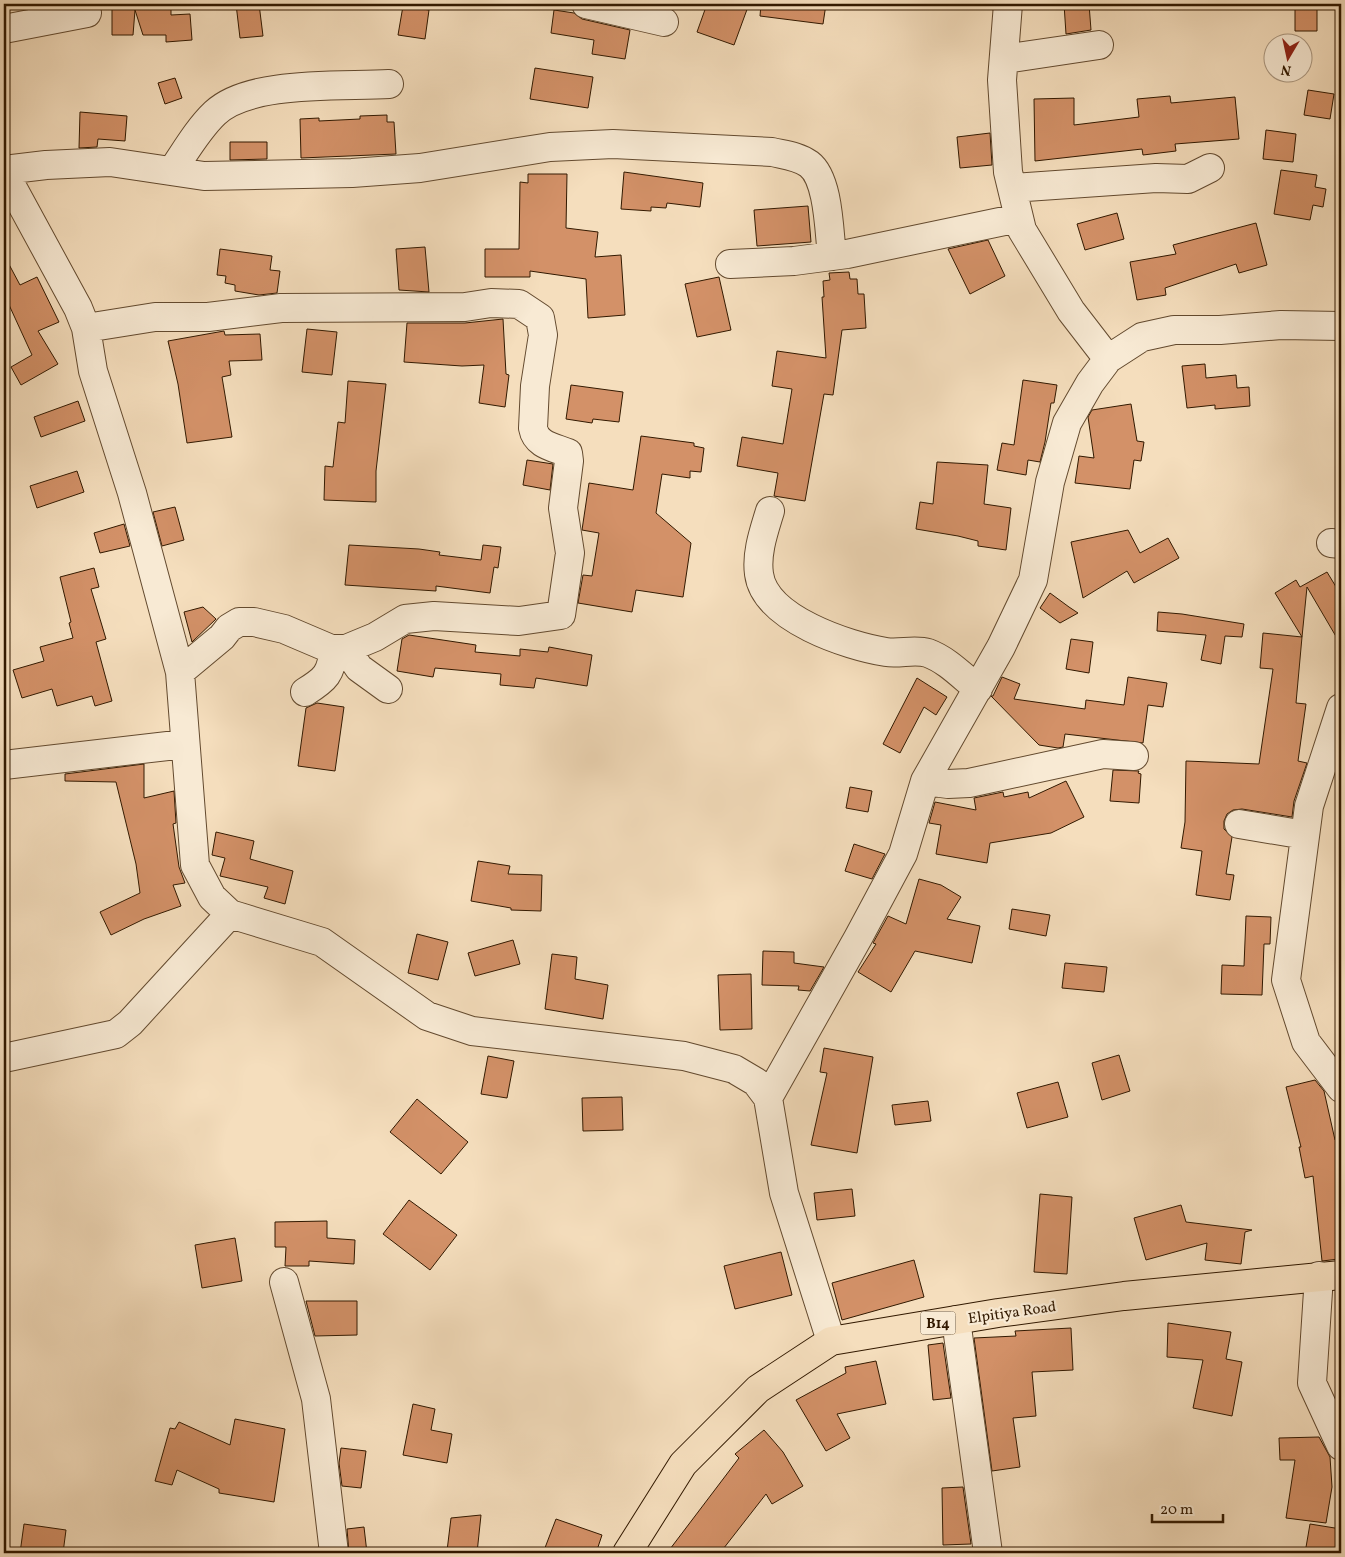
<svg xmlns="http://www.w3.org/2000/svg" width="1345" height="1557" font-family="Vollkorn,serif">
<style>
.building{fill:#d39168;stroke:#321900}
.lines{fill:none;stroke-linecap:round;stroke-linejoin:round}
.minor-casing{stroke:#634a2f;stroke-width:30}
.major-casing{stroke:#321900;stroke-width:30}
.minor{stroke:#f8ead4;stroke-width:28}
.major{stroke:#f5debd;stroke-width:28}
.labels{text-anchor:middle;stroke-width:4.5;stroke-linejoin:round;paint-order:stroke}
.shield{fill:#f8ead4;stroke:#6d5840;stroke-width:1}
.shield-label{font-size:14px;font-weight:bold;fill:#321900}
.street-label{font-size:15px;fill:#321900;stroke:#f8ead4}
</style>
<rect width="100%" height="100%" fill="#f5debd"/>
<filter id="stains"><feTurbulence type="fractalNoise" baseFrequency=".004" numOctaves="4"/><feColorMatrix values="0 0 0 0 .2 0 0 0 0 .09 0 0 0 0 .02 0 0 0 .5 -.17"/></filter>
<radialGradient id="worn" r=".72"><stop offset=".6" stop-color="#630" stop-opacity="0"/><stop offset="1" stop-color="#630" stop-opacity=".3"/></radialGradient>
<!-- building -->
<path class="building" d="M 112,4 L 171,4 L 171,15 L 190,14 L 192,40 L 166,42 L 166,35 L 143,35 L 135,10 L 133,35 L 112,35 Z
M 236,4 L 259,4 L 263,36 L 240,38 Z
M 707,4 L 749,4 L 734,45 L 697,32 Z
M 761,4 L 826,4 L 823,24 L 760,16 Z
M 1064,4 L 1089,4 L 1091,30 L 1066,34 Z
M 403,6 L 429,10 L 425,39 L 398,35 Z
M 1295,9 L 1317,9 L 1317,31 L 1295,31 Z
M 554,10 L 574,13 L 582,19 L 630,30 L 625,59 L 592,54 L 594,40 L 551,33 Z
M 535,68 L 593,77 L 588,108 L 530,99 Z
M 175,78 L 182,98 L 165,104 L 158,83 Z
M 1308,90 L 1334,94 L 1330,119 L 1304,115 Z
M 1170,96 L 1171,103 L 1235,97 L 1239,139 L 1175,144 L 1176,151 L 1143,155 L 1142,149 L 1035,161 L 1034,99 L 1074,98 L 1074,125 L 1139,117 L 1137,99 Z
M 80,112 L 127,116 L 125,141 L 98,139 L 97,147 L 79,148 Z
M 387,115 L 387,122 L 394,122 L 396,154 L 301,158 L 300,119 L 319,118 L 319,121 L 360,119 L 360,116 Z
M 1266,130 L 1296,134 L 1293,162 L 1263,159 Z
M 990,133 L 992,165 L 960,168 L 957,137 Z
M 230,142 L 267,142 L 267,159 L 230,160 Z
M 1281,170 L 1317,175 L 1315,187 L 1326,189 L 1323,207 L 1313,205 L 1310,220 L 1274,214 Z
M 624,172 L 703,183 L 700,207 L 667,203 L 666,208 L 651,207 L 651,211 L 621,209 Z
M 528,174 L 567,174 L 566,228 L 598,232 L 595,257 L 621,255 L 625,315 L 588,318 L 586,279 L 530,271 L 530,277 L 485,277 L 485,249 L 519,249 L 520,182 L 528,183 Z
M 808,206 L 811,242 L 757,246 L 754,210 Z
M 1117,213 L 1124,239 L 1085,250 L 1077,224 Z
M 1256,223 L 1267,265 L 1239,273 L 1236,264 L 1165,288 L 1166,295 L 1137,300 L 1130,262 L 1176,254 L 1173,245 Z
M 988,240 L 1005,276 L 970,294 L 948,249 Z
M 425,247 L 429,292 L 399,290 L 396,249 Z
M 220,249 L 272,256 L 270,270 L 280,271 L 277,293 L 259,295 L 235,291 L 235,285 L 225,283 L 226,276 L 217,275 Z
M 4,255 L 20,285 L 37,277 L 59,322 L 38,331 L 58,364 L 21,385 L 11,367 L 32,355 L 4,294 Z
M 849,272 L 850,279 L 857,279 L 858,294 L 864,294 L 866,328 L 842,330 L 833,395 L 824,394 L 805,501 L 774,496 L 778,473 L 737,466 L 742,437 L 783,444 L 792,389 L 772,386 L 777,351 L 826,358 L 822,297 L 824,297 L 823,281 L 830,280 L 829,273 Z
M 719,277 L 731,330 L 697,337 L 685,284 Z
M 503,319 L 506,374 L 509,375 L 505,407 L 479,403 L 484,365 L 462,366 L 404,362 L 407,323 L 465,323 Z
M 307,329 L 337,332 L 332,375 L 302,372 Z
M 224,331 L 225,335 L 260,334 L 262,360 L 229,361 L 231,375 L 222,377 L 232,437 L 187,443 L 178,384 L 168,341 Z
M 1205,364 L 1206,378 L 1236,375 L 1237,388 L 1249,387 L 1250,406 L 1215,409 L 1215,405 L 1187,408 L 1182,366 Z
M 1023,380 L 1057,385 L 1054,403 L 1051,403 L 1045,442 L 1040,462 L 1028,460 L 1026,475 L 997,470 L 1002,443 L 1014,445 Z
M 348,381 L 386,384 L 376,471 L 376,502 L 324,500 L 325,466 L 333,467 L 338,422 L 345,423 Z
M 571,385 L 623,392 L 619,422 L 593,419 L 592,423 L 566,419 Z
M 78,401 L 85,421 L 41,437 L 34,417 Z
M 1131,404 L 1137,441 L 1144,442 L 1141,461 L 1134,460 L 1130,489 L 1075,483 L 1079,456 L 1094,458 L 1088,417 L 1092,410 Z
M 641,436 L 694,443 L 694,446 L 704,448 L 701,472 L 690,471 L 690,478 L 662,474 L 656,513 L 691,543 L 683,597 L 636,590 L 632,612 L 578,603 L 583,575 L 592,576 L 599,533 L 582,530 L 589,483 L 633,490 Z
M 527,460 L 553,464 L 550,490 L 523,485 Z
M 937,462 L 988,465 L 984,504 L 1011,508 L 1006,550 L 978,546 L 978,541 L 958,536 L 916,529 L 920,502 L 933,504 Z
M 77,471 L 84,492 L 37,508 L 30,486 Z
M 175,507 L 184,540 L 162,546 L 153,512 Z
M 124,524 L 130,546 L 100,553 L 94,533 Z
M 1128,530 L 1140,553 L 1168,538 L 1179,558 L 1134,583 L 1127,571 L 1083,598 L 1071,542 Z
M 349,545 L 419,549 L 440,552 L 439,555 L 481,560 L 483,545 L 501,547 L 498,568 L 494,567 L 490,593 L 436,586 L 436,591 L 345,585 Z
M 94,568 L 99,587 L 91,589 L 106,639 L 96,642 L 112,701 L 95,706 L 92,696 L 57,706 L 52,689 L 22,698 L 13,670 L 44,661 L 40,647 L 73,638 L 69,623 L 71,622 L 60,577 Z
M 1327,572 L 1341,595 L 1341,645 L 1307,587 L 1302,637 L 1275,593 L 1296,580 L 1300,587 Z
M 1050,593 L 1069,607 L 1078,613 L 1060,623 L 1040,608 Z
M 203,607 L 216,619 L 192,642 L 184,612 Z
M 1158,612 L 1182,614 L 1244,624 L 1242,637 L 1225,636 L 1221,664 L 1201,660 L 1206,635 L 1157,631 Z
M 1263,633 L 1302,637 L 1296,703 L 1306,704 L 1298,761 L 1307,763 L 1294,801 L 1292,817 L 1242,809 L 1233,810 L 1227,814 L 1224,821 L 1224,829 L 1232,837 L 1226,874 L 1234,875 L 1230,900 L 1196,895 L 1202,851 L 1181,848 L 1185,822 L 1186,761 L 1259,764 L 1273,669 L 1260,668 Z
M 409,635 L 476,645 L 475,652 L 520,656 L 520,649 L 548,652 L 549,647 L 592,655 L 587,686 L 536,678 L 534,688 L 500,685 L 501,674 L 435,668 L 433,677 L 397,671 L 402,639 Z
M 1071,639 L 1093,642 L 1089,673 L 1066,669 Z
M 1002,677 L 1020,684 L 1014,699 L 1085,709 L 1086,700 L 1124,705 L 1128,677 L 1167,683 L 1163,707 L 1148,705 L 1143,743 L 1065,734 L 1063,747 L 1058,748 L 1039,745 L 991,696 L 993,696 Z
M 917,678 L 947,697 L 936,715 L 924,707 L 900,753 L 883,744 Z
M 317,703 L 344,707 L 335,771 L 298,766 L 306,708 Z
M 144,764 L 144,798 L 174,791 L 176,823 L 173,824 L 179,867 L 185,883 L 173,885 L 181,906 L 144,919 L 111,935 L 100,912 L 140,893 L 136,864 L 116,782 L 65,781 L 65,774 Z
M 1113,770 L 1139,771 L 1138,773 L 1141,774 L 1139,803 L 1110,801 Z
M 1066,781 L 1084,817 L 1051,833 L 990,843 L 987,863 L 936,854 L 941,825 L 929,823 L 935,802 L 976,810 L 974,798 L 1003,792 L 1004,797 L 1028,792 L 1029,798 Z
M 850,787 L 872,791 L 868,812 L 846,808 Z
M 216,832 L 254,841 L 250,859 L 293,871 L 285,904 L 264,898 L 268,887 L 220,876 L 225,858 L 212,855 Z
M 854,844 L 885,854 L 872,879 L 845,871 Z
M 478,861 L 510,866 L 508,874 L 542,875 L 541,911 L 511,910 L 511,908 L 471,901 Z
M 919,879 L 941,885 L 961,897 L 947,919 L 980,926 L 972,963 L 915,951 L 891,992 L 858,972 L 876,944 L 873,943 L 888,916 L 906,924 Z
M 1012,909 L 1050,915 L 1046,936 L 1009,929 Z
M 1246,916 L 1271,917 L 1270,944 L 1264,944 L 1262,995 L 1221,994 L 1222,965 L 1244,966 Z
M 417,934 L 448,942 L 438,980 L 408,973 Z
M 513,940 L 520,964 L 475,976 L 468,953 Z
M 763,951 L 794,952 L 794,963 L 824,967 L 810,991 L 798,990 L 799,986 L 762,985 Z
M 552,954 L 577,957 L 575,979 L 608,985 L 603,1019 L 545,1009 Z
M 1065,963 L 1107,967 L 1104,992 L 1062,988 Z
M 751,974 L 752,1029 L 720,1030 L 718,975 Z
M 824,1048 L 873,1057 L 857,1153 L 811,1145 L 827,1073 L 820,1072 Z
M 1119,1055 L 1130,1091 L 1102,1100 L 1092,1063 Z
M 488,1056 L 514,1061 L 507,1098 L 481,1094 Z
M 1315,1080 L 1324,1091 L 1335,1140 L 1341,1139 L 1341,1239 L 1338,1240 L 1339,1259 L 1322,1261 L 1313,1176 L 1305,1178 L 1299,1147 L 1301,1147 L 1286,1087 Z
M 1058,1082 L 1068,1117 L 1027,1128 L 1017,1093 Z
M 622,1097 L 623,1130 L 583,1131 L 582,1098 Z
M 417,1099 L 468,1142 L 441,1174 L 390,1132 Z
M 928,1101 L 931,1121 L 895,1125 L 892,1105 Z
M 852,1189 L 855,1216 L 817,1220 L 814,1193 Z
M 1040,1194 L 1072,1197 L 1067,1274 L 1034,1272 Z
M 409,1200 L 457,1235 L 430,1270 L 383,1234 Z
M 1181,1205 L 1186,1222 L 1252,1230 L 1245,1232 L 1241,1264 L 1205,1260 L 1207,1243 L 1146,1260 L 1134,1218 Z
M 327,1221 L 327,1238 L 355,1240 L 354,1264 L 309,1261 L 309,1266 L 285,1266 L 286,1247 L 275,1247 L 275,1222 Z
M 235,1238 L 242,1281 L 202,1288 L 195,1245 Z
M 781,1252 L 792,1295 L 735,1309 L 724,1266 Z
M 914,1260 L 924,1297 L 842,1320 L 832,1283 Z
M 306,1301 L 357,1301 L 357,1335 L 315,1336 Z
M 1168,1323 L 1231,1332 L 1226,1359 L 1242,1362 L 1232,1416 L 1193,1408 L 1203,1360 L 1167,1357 Z
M 1071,1328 L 1073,1370 L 1032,1372 L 1036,1416 L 1013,1418 L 1020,1467 L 992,1471 L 974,1338 L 1016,1336 L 1015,1331 Z
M 943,1343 L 951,1398 L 933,1400 L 928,1345 Z
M 876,1361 L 886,1404 L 837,1414 L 850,1438 L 826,1451 L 796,1400 L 846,1373 L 845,1367 Z
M 413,1404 L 435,1409 L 431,1430 L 452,1434 L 447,1463 L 403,1455 Z
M 235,1419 L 285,1429 L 274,1502 L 219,1493 L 219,1489 L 177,1470 L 172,1485 L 155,1481 L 170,1428 L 175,1429 L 179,1422 L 230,1445 Z
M 764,1430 L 783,1452 L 803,1486 L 772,1504 L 766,1494 L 720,1553 L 667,1553 L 739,1458 L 735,1454 Z
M 1319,1437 L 1330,1457 L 1332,1487 L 1326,1523 L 1286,1518 L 1295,1460 L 1280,1460 L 1279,1438 Z
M 341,1448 L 366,1451 L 361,1488 L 342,1486 L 339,1463 Z
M 963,1487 L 971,1544 L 943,1545 L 942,1488 Z
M 481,1515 L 477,1553 L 447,1551 L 451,1518 Z
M 556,1519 L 602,1535 L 596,1553 L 543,1553 Z
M 24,1524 L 66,1530 L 63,1553 L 20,1553 Z
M 1310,1524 L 1341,1529 L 1341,1553 L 1305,1553 Z
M 364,1527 L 367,1553 L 349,1553 L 347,1529 Z"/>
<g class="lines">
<defs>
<path id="minor" d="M 586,4 L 664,22
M 1008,4 L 1002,80 L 1008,172 L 1022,230 L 1071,311 L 1108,359
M 4,29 L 87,13
M 1004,59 L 1099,45
M 4,170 L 46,165 L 110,162 L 204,176 L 352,173 L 420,168 L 550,147 L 613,144 L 772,152 C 785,155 798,156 809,164 C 829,179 829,232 832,256
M 172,171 C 185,152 198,129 215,113 C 250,80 342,87 389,84
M 4,172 L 78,308 L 86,328 L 93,371 L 132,493 L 180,672 L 195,865 L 212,897 L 230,914 L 322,942 L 427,1016 L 472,1031 L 684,1056 L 734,1069 L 756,1082 L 768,1098 L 784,1193 L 831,1341
M 1012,188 L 1156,178 L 1188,179 L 1210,168
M 730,264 L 794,261 L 847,254 L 1019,218
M 86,328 L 155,317 L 208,317 L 281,308 L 465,307 L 491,303 L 519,304 L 540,318 L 543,335 L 535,386 L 533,428 C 536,445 553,447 568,453 L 569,461 L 563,508 L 570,553 L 561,615 L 519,621 L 434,616 L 405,619 L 375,637 L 346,649 L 331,649 L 284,629 L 254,622 L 239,622 L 229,628 L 222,637 L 180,672
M 770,511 C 764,531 756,553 759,574 C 765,619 848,646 886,652 C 900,654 915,649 928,653 C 947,660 962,676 978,689
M 1331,543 L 1341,544
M 346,649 L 359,668 L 388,689
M 305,692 C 326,679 331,674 334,649
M 1341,708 L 1309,806 L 1286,980 L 1306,1042 L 1341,1088
M 4,765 L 185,744
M 925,781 L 948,784 L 969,783 L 1103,754 L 1134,756
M 1239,824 L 1305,835
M 4,1058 L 116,1034 L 130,1023 L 230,914
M 768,1098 L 858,938 L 903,854 L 925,781 L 1001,647 L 1033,580 L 1050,482 L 1067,423 L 1090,383 L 1108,359 L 1142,337 L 1174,330 L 1220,330 L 1281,325 L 1341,326
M 1319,1276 L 1312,1383 L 1341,1446
M 284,1282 L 316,1399 L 334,1553
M 956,1320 L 988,1553"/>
<path id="major" d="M 627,1553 L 683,1464 L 758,1389 L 831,1341 L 998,1313 L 1124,1296 L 1341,1275"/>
</defs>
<!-- minor casing -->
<use href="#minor" class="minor-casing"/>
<!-- major casing -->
<use href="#major" class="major-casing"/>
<!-- minor -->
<use href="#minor" class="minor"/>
<!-- major -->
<use href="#major" class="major"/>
</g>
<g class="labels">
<!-- shield labels -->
<rect class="shield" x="920.5" y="1311.5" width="35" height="23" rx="4"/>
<g class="shield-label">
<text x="938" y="1328">B14</text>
</g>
<!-- street labels -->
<g class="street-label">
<text transform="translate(1012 1312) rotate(-8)" y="5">Elpitiya Road</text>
</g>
</g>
<!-- margin -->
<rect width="1345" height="1557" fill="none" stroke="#f5debd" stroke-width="20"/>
<rect x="5" y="5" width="1335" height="1547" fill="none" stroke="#321900" stroke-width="2.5"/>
<rect x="10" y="10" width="1325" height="1537" fill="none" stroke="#321900"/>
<!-- north arrow -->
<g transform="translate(1288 58) rotate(189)"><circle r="24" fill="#f8ead4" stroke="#a9967f"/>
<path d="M0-4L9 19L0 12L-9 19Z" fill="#8f2418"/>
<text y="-8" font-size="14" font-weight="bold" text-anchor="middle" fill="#321900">N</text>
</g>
<!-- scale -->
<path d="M1152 1514v8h71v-8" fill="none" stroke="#321900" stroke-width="2.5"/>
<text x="1160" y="1514" font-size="15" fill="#321900" stroke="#f8ead4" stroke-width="4" paint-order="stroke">20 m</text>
<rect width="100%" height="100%" filter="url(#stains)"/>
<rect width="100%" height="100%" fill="url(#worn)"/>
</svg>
